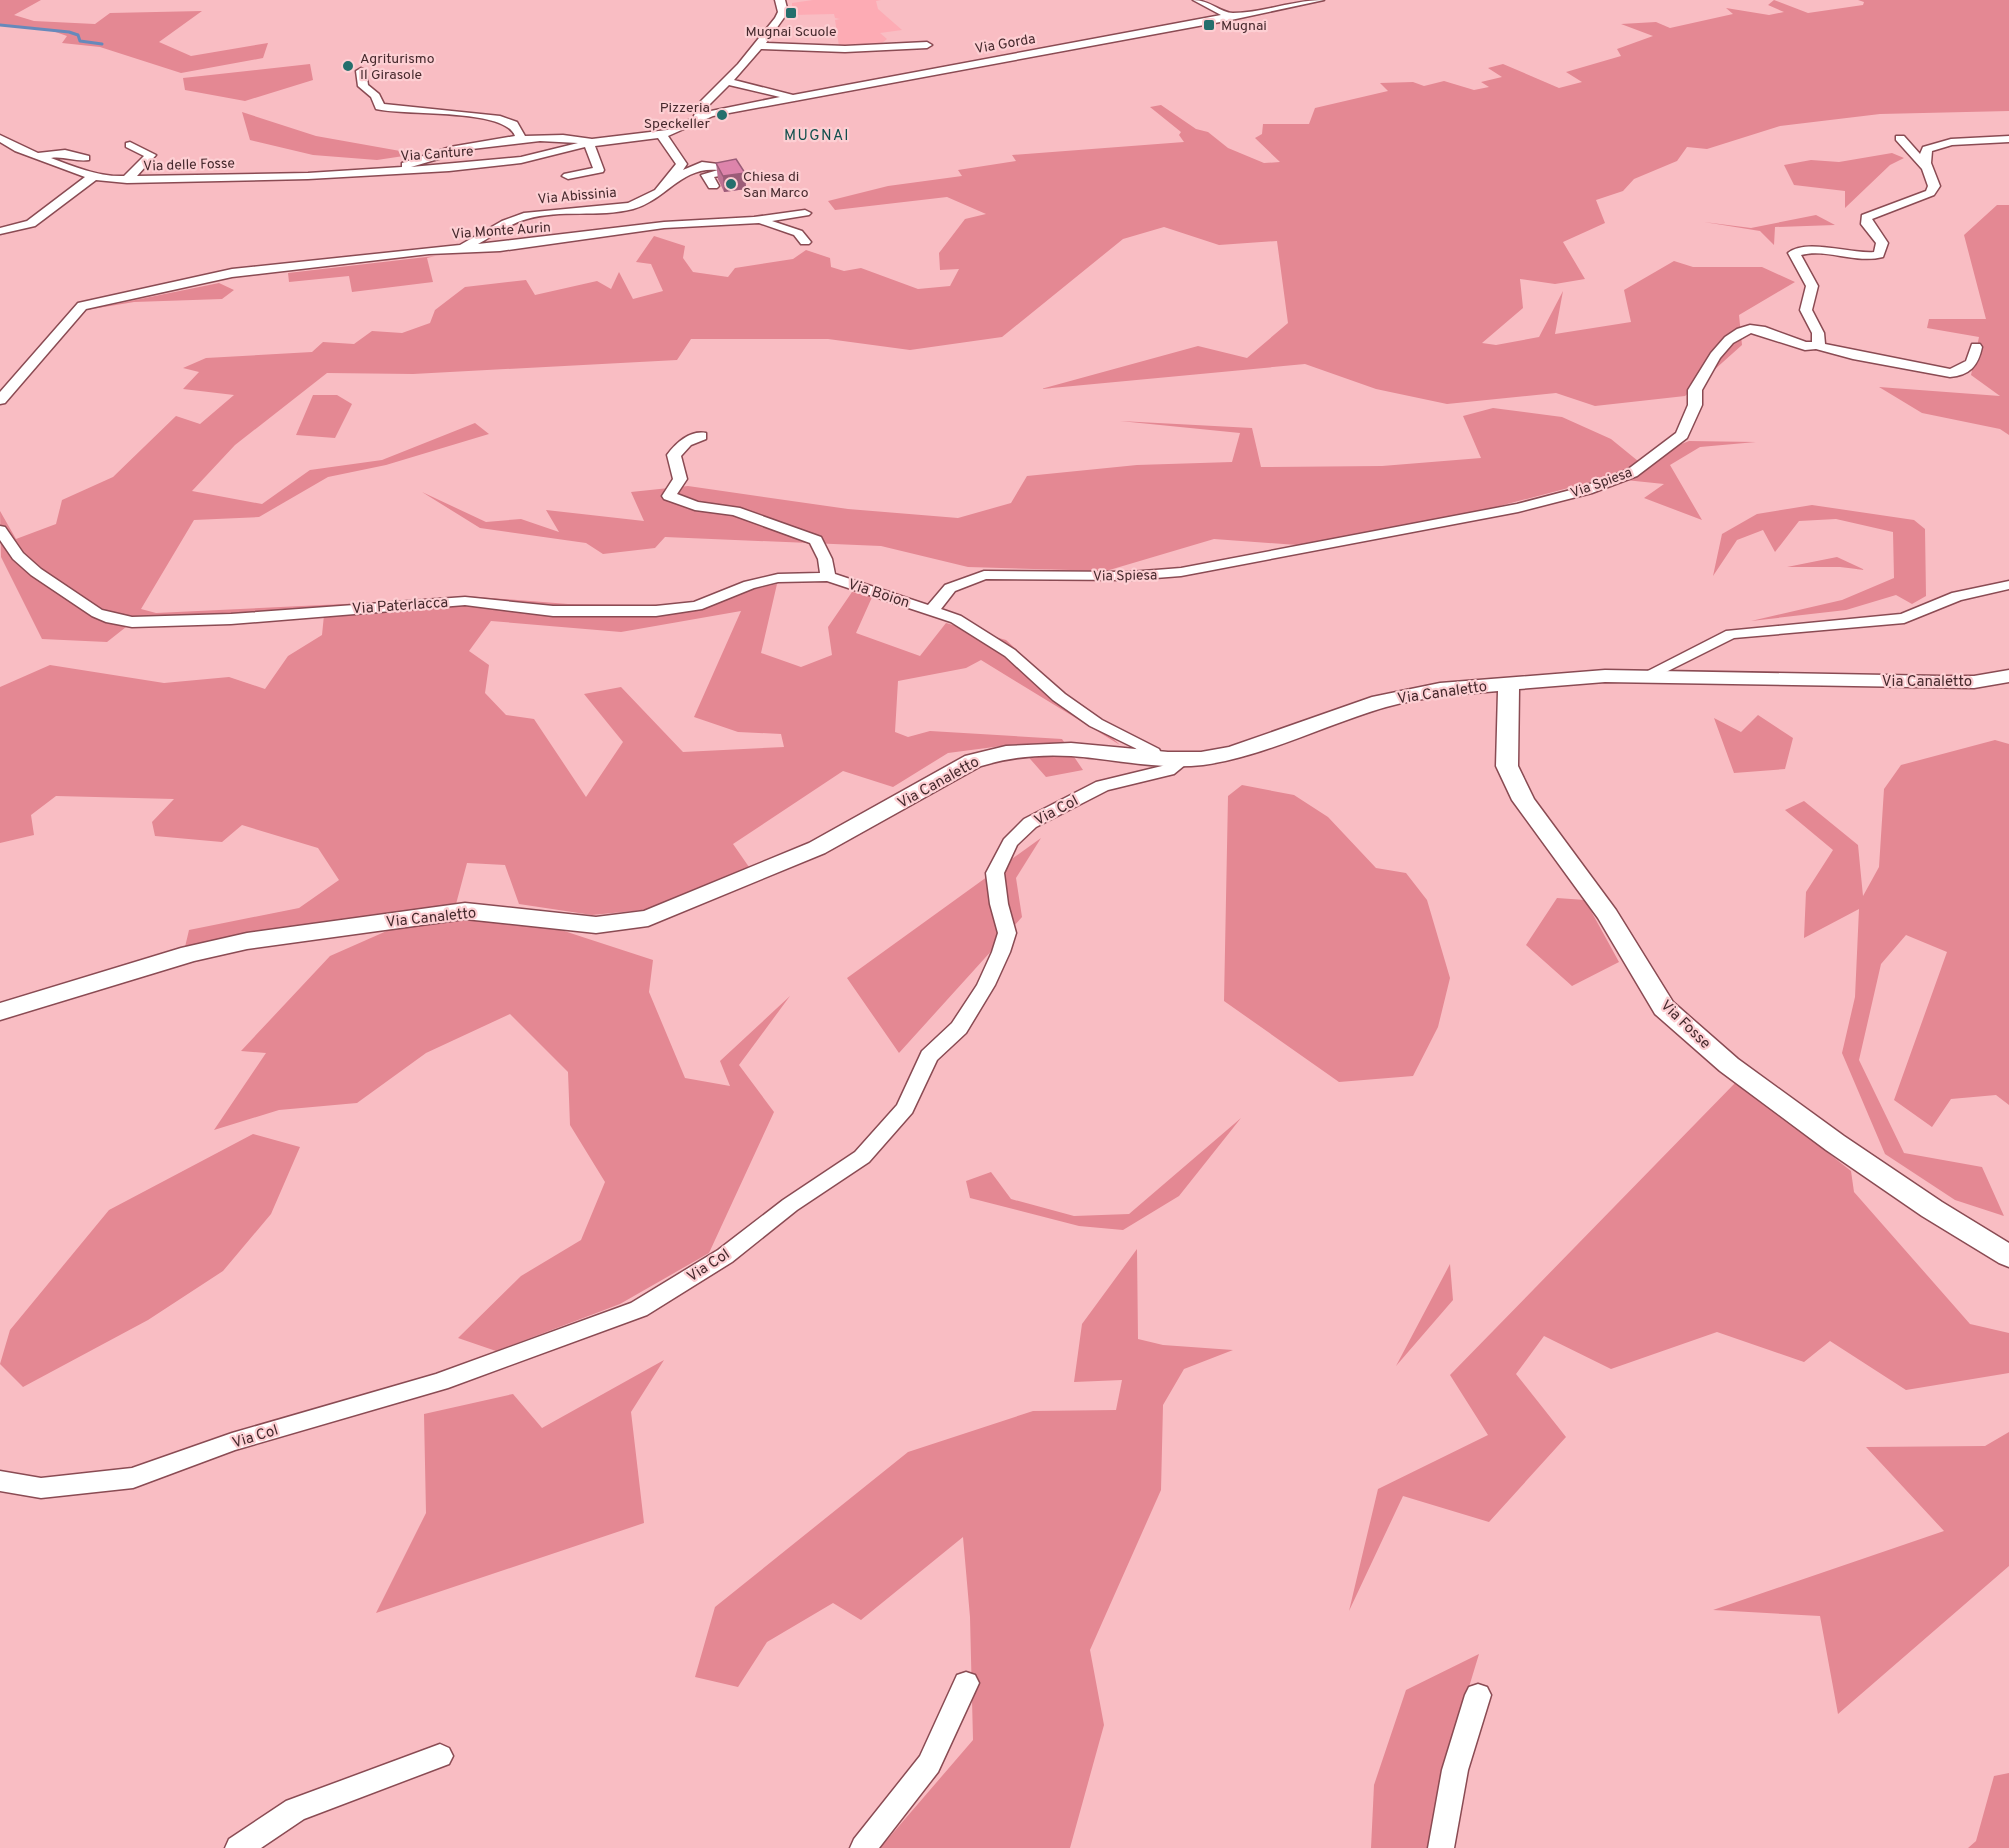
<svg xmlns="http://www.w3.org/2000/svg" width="2009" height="1848" font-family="Overpass,sans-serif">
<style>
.built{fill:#fdabb4}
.green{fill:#e48893;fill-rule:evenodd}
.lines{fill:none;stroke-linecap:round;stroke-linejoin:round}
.stream{stroke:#6789bb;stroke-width:3}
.minor-casing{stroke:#8a4b53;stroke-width:3}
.tertiary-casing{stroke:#8a4b53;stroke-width:3}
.minor{fill:#fff;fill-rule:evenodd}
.tertiary{fill:#fff;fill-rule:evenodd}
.wall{fill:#be7293}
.shaded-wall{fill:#9b5c78}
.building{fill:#dd84ab;stroke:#9b5c78;stroke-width:1.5}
.poi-dot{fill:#246f6d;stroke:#fdcfd3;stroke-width:2}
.labels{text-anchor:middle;stroke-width:4.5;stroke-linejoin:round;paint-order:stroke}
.far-poi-label{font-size:14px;fill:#46292d;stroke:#fdcfd3;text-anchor:start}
.far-street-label{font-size:14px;fill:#46292d;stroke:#fdcfd3}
.far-quarter-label{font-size:15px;letter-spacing:1.5px;fill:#114f4d;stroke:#fdcfd3}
.street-label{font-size:15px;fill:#46292d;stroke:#fdcfd3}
</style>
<rect width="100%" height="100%" fill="#f9bdc3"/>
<!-- built -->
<path class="built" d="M 813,0 L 881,0 L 876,1 L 878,9 L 902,30 L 880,33 L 887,39 L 882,43 L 839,46 L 835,20 L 840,19 L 835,18 L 834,14 L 792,15 L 792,3 Z"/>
<!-- green -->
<path class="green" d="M 0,0 L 41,0 L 14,15 L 34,21 L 95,24 L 110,13 L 202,11 L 159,42 L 191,56 L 268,43 L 263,58 L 181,73 L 100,47 L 62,43 L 67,36 L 47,29 L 0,24 Z
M 1774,0 L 1808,13 L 1863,5 L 1864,2 L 1858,0 L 2009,0 L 2009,111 L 1880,114 L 1780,126 L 1707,149 L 1687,147 L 1677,161 L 1634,179 L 1623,191 L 1596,200 L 1605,223 L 1563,242 L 1585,279 L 1555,284 L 1520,279 L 1523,308 L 1482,343 L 1496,345 L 1539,337 L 1563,291 L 1555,334 L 1631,322 L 1624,290 L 1674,261 L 1693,267 L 1762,267 L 1795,282 L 1739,315 L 1742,345 L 1685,396 L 1595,406 L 1556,393 L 1447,404 L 1376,389 L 1305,364 L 1041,389 L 1198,346 L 1247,358 L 1288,323 L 1277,241 L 1219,245 L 1164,227 L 1123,239 L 1002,337 L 910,350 L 828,339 L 691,339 L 677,360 L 413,374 L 327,373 L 235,445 L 192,491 L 262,504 L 310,470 L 382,460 L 475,423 L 489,434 L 386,465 L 328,477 L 259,517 L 194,520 L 141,609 L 156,613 L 365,603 L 466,596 L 568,604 L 649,605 L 692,603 L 777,584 L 761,653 L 801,667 L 832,655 L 828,627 L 852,592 L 873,595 L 856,633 L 920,656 L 946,623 L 1006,640 L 1120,745 L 981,660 L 966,668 L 898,681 L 895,732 L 908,737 L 930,731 L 1062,739 L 1083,770 L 1046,777 L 1017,744 L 948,753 L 893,787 L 843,771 L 733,844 L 749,867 L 664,908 L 592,915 L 519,904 L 505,865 L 467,863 L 456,904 L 185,947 L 189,930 L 299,908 L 339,880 L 318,848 L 242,825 L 222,842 L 155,836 L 152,822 L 174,799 L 56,796 L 31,815 L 34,835 L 0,843 L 0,687 L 50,665 L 164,683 L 229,677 L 265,689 L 288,656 L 322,635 L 324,615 L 126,627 L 107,642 L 42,639 L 1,557 L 0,511 L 16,539 L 56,524 L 62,500 L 113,477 L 176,416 L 200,424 L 234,395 L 183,389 L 199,372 L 183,368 L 206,358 L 312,352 L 323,342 L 354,344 L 372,331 L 402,333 L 430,323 L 435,310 L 465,287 L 526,280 L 535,295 L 597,281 L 611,289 L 619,272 L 633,299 L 663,291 L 651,264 L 636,262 L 654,236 L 685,246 L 683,258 L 693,272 L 728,277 L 735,268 L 793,259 L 806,250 L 830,258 L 831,267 L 844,271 L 861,268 L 918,289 L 950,286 L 959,269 L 940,270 L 939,253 L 965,219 L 986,214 L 947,197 L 835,210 L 828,201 L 888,186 L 962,176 L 958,170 L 1016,161 L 1012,155 L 1184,142 L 1179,135 L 1181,132 L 1150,107 L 1161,105 L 1196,129 L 1208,132 L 1228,148 L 1264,163 L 1280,162 L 1255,138 L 1262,134 L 1263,124 L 1309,124 L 1315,108 L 1388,91 L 1380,83 L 1413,82 L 1424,86 L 1444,81 L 1474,90 L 1489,87 L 1481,82 L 1502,77 L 1488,68 L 1503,64 L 1559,88 L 1582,82 L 1566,72 L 1621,56 L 1617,49 L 1653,36 L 1621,24 L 1656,22 L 1670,28 L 1733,14 L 1726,8 L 1769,15 L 1784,12 L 1768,5 ZM 741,611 L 694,717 L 738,732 L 781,734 L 784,747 L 683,752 L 621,687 L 584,694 L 623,742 L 586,797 L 534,719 L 506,715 L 485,693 L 489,665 L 469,651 L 491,621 L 621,632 Z
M 310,64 L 313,80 L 245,101 L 185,90 L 183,78 Z
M 242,112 L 316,136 L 417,154 L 377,160 L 313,155 L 250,140 Z
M 1892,153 L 1904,158 L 1890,165 L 1845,208 L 1845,191 L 1794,185 L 1784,165 L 1811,160 L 1839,162 Z
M 1997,205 L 2009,205 L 2009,435 L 2000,429 L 1922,413 L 1879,387 L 2000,396 L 1971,375 L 1979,337 L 1927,328 L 1929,319 L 1986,319 L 1964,235 Z
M 1816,215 L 1835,225 L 1775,227 L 1774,245 L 1760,231 L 1704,222 L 1751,228 Z
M 435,256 L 427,258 L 433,282 L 352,292 L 349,276 L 289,282 L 288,273 Z
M 219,283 L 234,290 L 222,299 L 134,302 L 86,310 Z
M 313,395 L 337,395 L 352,404 L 335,438 L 296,435 Z
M 1493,408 L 1562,417 L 1611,439 L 1638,461 L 1689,441 L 1756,442 L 1700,447 L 1670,465 L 1702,520 L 1644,498 L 1664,484 L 1606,478 L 1481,511 L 1297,545 L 1214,539 L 1106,571 L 968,567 L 881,546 L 665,537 L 655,548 L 603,554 L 586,543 L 480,528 L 422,492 L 486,522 L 521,519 L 559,532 L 546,510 L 644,521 L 631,492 L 688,486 L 848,509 L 958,518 L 1011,503 L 1027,476 L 1137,465 L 1232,462 L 1240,433 L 1120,421 L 1252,428 L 1261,467 L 1382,466 L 1481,458 L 1463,416 Z
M 1812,505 L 1914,520 L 1925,529 L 1926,596 L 1912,604 L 1896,595 L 1846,610 L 1751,621 L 1842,600 L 1894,578 L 1893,532 L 1836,519 L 1799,521 L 1775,552 L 1763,530 L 1737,540 L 1713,576 L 1722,534 L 1757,514 Z
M 1837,557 L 1865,570 L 1840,567 L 1787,567 Z
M 1758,715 L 1793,738 L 1785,769 L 1734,773 L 1714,718 L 1741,732 Z
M 1995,740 L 2009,744 L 2009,1105 L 1996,1095 L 1951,1099 L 1932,1127 L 1894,1100 L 1947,952 L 1906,935 L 1881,964 L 1859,1060 L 1904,1153 L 1982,1167 L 2004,1216 L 1955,1200 L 1885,1154 L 1842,1053 L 1855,997 L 1859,909 L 1804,938 L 1806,892 L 1833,850 L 1785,810 L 1804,801 L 1858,845 L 1863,896 L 1879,867 L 1884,789 L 1901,765 Z
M 1242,785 L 1294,795 L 1328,817 L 1376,868 L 1406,873 L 1427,900 L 1450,978 L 1438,1027 L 1413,1076 L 1339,1082 L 1224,1001 L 1228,796 Z
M 1041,838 L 1016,878 L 1022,917 L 899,1053 L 847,978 Z
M 1557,898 L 1585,900 L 1619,962 L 1572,986 L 1526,945 Z
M 454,918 L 561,930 L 653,960 L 649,992 L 685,1078 L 730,1086 L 720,1061 L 790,996 L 739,1065 L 774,1112 L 709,1253 L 620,1304 L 496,1351 L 458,1338 L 521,1276 L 581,1240 L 605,1182 L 570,1125 L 568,1072 L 510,1014 L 426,1053 L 357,1103 L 279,1110 L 214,1130 L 266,1053 L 241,1051 L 330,956 L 398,926 Z
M 1737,1081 L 1851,1171 L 1854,1192 L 1970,1324 L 2009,1333 L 2009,1373 L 1906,1390 L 1830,1341 L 1804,1362 L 1717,1332 L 1611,1369 L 1544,1336 L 1516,1374 L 1566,1437 L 1489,1522 L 1403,1496 L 1349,1611 L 1378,1489 L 1488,1435 L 1450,1375 Z
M 1241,1118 L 1179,1196 L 1123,1230 L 1079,1226 L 970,1198 L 966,1181 L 991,1172 L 1011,1199 L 1074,1216 L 1129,1214 Z
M 253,1134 L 300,1147 L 271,1214 L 223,1271 L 148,1320 L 23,1387 L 0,1364 L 10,1330 L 109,1210 Z
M 1137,1249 L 1138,1339 L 1163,1345 L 1233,1350 L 1184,1369 L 1163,1405 L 1161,1490 L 1090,1650 L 1104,1725 L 1070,1848 L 880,1848 L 973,1740 L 970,1617 L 963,1537 L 861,1620 L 833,1603 L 767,1642 L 738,1687 L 695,1677 L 715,1607 L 908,1452 L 1033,1411 L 1116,1410 L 1122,1380 L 1074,1382 L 1082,1324 Z
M 1450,1264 L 1453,1300 L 1396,1366 Z
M 664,1360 L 631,1412 L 644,1523 L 376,1613 L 426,1513 L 424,1414 L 513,1394 L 542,1428 Z
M 2009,1432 L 2009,1566 L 1838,1714 L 1820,1616 L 1713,1610 L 1944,1531 L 1866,1447 L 1985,1446 Z
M 1479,1654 L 1446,1763 L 1437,1848 L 1371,1848 L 1374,1785 L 1406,1690 Z
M 2009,1773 L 2009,1848 L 1968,1848 L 1976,1841 L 1994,1776 Z"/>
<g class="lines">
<!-- stream -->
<path class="stream" d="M 0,25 L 69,32 L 78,35 L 80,41 L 102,44"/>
<defs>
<path id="minor" d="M 775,0 L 785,0 L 788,12 L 766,43 L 845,46 L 927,42 L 932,45 L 927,48 L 845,52 L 761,49 L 734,80 L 793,95 L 1221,15 L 1193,0 C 1210,0 1221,13 1233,13 C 1262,13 1293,0 1324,0 L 1231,20 L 713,116 L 668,136 L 687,164 L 683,170 L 702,162 L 734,166 L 738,171 L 736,173 L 714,177 L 719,186 L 717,188 L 709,188 L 701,175 L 718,170 C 681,166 666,200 633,209 C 598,218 561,209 527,219 C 509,224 494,235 478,244 L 664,222 L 754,217 L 805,210 L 811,213 L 809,215 L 772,221 L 802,231 L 811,242 L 809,244 L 801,244 L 794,235 L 759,223 L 664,228 L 500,251 L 429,254 L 232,277 L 86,309 L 5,403 L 0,404 L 0,392 L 78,303 L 232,269 L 460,245 L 502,221 L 524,213 L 628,203 L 655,190 L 676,164 L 658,138 L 595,146 L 604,170 L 603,172 L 568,179 L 562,176 L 564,174 L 593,168 L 585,147 L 521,163 L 449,171 L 308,179 L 127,183 L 96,180 L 35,226 L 0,234 L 0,228 L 27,221 L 85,177 L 15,151 L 0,142 L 0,135 L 38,153 L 65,150 L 89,156 L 89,160 C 76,162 64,156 51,158 C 75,167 99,177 124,176 L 144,156 L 126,147 L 126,143 L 130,142 L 156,155 L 137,176 L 308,173 L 402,167 L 402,163 L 450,147 L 515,136 C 505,108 404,116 376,109 L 371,97 L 358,86 L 356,71 L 361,68 L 366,71 L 368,85 L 379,94 L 384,104 L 500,116 L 517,122 L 525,136 L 563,135 L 592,139 L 667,130 L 693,118 L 701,101 L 738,64 L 775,18 L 778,12 ZM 729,85 L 780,97 L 706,112 L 710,104 ZM 540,141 L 578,143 L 521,157 L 411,167 L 472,149 Z
M 1896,136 L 1904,136 L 1920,154 L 1923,147 L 1951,139 L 2009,136 L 2009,142 L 1952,145 L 1932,151 L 1931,163 L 1940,186 L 1934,195 L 1872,219 L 1888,243 L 1883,257 C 1855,264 1826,248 1801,255 L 1818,286 L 1812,310 L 1824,333 L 1825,344 L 1950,369 L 1966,361 L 1972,344 L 1980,344 L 1982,347 C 1978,366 1970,375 1950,377 L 1853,359 L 1816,349 L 1805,350 L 1751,333 L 1733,343 L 1720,358 L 1702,390 L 1702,405 L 1687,438 L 1637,476 L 1592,493 L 1518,512 L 1181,576 L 1130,580 L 986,579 L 955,591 L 941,609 L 961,616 L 1015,650 L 1065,694 L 1102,720 L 1159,749 L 1163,757 L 1155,762 L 1135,748 L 1090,726 L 1053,700 L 1005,656 L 951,622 L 827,581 L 778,582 L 754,588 L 702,609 L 656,616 L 553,616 L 465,605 L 231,624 L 132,627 L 106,622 L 92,616 L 31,575 L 13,559 L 0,540 L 0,526 L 5,527 L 23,553 L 41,569 L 102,610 L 132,617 L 231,614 L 465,597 L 553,606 L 656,606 L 694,602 L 744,582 L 778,574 L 820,573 L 818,559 L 810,543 L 733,515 L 695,510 L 664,499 L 662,496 L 673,479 L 667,455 C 676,443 690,430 706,433 L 706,439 L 691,445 L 681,456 L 687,479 L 677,494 L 698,502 L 740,508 L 821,537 L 832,559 L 835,574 L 928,605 L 945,585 L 984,571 L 1130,572 L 1181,568 L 1517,504 L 1582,487 L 1627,470 L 1676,433 L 1688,405 L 1688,390 L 1711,353 L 1725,337 L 1737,329 L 1750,325 L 1765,327 L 1806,342 L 1812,342 L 1812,333 L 1800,310 L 1806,286 L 1788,253 C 1806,238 1850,254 1874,252 L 1876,243 L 1861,224 L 1862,215 L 1926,191 L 1928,186 L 1922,169 L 1896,140 Z
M 2009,581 L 2009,589 L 1961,600 L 1904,623 L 1734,638 L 1652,679 L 1646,681 L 1638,676 L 1726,631 L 1901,614 L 1952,593 Z
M 1183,755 L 1191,760 L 1174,774 L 1108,790 L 1036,827 L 1017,845 L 1004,873 L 1008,904 L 1016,933 L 1010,952 L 995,985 L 966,1033 L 937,1060 L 912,1113 L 869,1162 L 797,1210 L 732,1262 L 647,1315 L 448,1388 L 235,1450 L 133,1488 L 41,1498 L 0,1491 L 0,1471 L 41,1478 L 132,1468 L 232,1433 L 436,1374 L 631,1303 L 718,1250 L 783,1200 L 855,1152 L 897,1105 L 922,1051 L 952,1023 L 977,985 L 992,952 L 998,933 L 990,904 L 986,873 L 1004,839 L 1024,819 L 1096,782 L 1162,766 Z
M 966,1672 L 975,1675 L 979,1683 L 938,1772 L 879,1848 L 850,1848 L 854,1839 L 920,1756 L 957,1675 Z
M 1478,1684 L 1487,1687 L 1491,1695 L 1468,1770 L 1454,1848 L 1428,1848 L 1442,1770 L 1465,1695 L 1469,1687 Z
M 440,1744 L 449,1748 L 453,1756 L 449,1764 L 304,1819 L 261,1848 L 225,1848 L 229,1839 L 286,1801 Z"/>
<path id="tertiary" d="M 1605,670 L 1941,676 L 1974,676 L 2009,670 L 2009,682 L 1974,688 L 1605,682 L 1519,689 L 1518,766 L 1534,799 L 1616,910 L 1673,1002 L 1738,1059 L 1844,1136 L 1942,1202 L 2009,1243 L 2009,1267 L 1999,1263 L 1922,1216 L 1826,1150 L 1720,1071 L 1655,1014 L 1598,918 L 1512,800 L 1496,766 L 1498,691 C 1460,694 1423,697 1386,707 C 1324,725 1266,756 1203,765 C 1159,770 1114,759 1071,756 C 1040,754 1011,757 981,766 L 825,853 L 648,926 L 596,933 L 465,919 L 247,949 L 194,961 L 0,1020 L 0,1003 L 181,948 L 247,933 L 465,903 L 596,917 L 644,911 L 809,843 L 965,756 L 1006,746 L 1071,743 L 1168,752 L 1201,752 L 1229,747 L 1372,697 L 1440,683 Z"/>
</defs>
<!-- minor casing -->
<use href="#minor" class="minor-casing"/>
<!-- tertiary casing -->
<use href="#tertiary" class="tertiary-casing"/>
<!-- minor -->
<use href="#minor" class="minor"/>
<!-- tertiary -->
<use href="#tertiary" class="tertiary"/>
</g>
<!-- wall -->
<path class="wall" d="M 716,163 L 745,173 L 746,189 L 724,192 L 718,179 Z"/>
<!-- shaded-wall -->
<path class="shaded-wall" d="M 745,173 L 746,189 L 724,192 L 723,176 Z"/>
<!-- building -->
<path class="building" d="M 736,159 L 745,173 L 723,176 L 716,163 Z"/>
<!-- markers -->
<g class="poi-dot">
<rect x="785" y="7" width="12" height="12" rx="3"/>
<rect x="1203" y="19" width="12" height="12" rx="3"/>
<circle cx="348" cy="66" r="6"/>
<circle cx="722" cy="115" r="6"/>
<circle cx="731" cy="184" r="6"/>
</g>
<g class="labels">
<!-- far-poi labels -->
<g class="far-poi-label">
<text x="1221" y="30">Mugnai</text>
<text x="791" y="36" text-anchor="middle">Mugnai Scuole</text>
<text x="360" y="63">Agriturismo<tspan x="360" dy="16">Il Girasole</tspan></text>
<text x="710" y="112" text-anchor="end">Pizzeria<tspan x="710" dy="16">Speckeller</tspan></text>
<text x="743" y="181">Chiesa di<tspan x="743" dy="16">San Marco</tspan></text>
</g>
<!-- far-street labels -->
<g class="far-street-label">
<text transform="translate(1005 43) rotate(-10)" y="5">Via Gorda</text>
<text transform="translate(437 153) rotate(-4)" y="5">Via Canture</text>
<text transform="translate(189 164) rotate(-2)" y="5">Via delle Fosse</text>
<text transform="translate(577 195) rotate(-5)" y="5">Via Abissinia</text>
<text transform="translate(501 230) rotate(-4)" y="5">Via Monte Aurin</text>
<text transform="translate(1601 482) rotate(-20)" y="5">Via Spiesa</text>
<text transform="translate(1125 575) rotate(-1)" y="5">Via Spiesa</text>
</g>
<!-- far-quarter labels -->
<g class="far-quarter-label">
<text x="817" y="140">MUGNAI</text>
</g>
<!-- street labels -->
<g class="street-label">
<text transform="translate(879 593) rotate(18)" y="5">Via Boion</text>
<text transform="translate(400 605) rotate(-4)" y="5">Via Paterlacca</text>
<text x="1927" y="686">Via Canaletto</text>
<text transform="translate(1442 692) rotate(-8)" y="5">Via Canaletto</text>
<text transform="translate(938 782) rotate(-29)" y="5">Via Canaletto</text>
<text transform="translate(1056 810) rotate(-28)" y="5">Via Col</text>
<text transform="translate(431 917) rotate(-6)" y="5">Via Canaletto</text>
<text transform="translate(1686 1024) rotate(44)" y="5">Via Fosse</text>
<text transform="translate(708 1265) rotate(-33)" y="5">Via Col</text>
<text transform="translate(255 1436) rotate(-17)" y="5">Via Col</text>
</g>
</g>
</svg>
